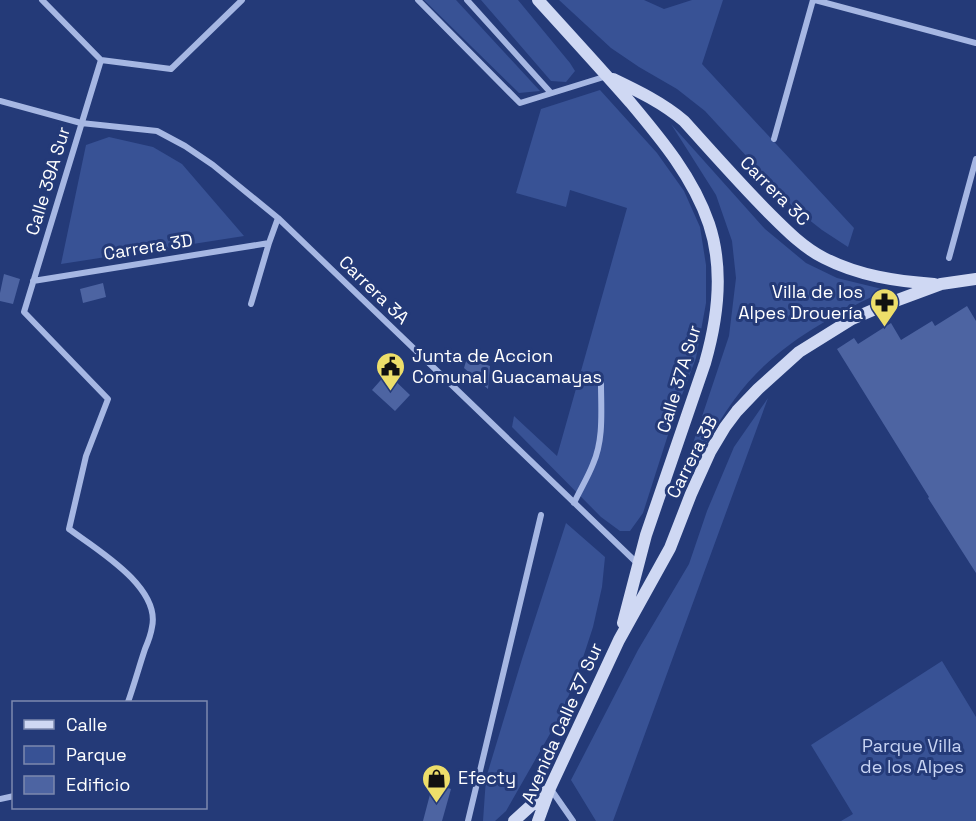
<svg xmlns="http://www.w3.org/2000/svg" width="976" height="821" font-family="'Space Grotesk',sans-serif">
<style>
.green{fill:#385295}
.building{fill:#4d64a2}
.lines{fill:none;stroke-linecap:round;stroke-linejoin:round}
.minor{stroke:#a6b7e3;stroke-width:6}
.secondary{stroke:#cfd8f3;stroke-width:12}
.labels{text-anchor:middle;stroke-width:6;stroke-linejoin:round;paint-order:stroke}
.street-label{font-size:18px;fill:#fff;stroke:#243a78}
.poi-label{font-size:18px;fill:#fff;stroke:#243a78;text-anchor:start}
.park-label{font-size:18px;fill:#c8d4f3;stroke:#243a78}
</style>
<rect width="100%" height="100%" fill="#243a78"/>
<!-- green -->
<path class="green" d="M 424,0 L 456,0 L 540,91 L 519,93 Z
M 481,0 L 518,0 L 570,63 L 575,71 L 566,82 L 551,81 Z
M 559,0 L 644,0 L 664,9 L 692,0 L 723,0 L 702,64 L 854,228 L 848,247 L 822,230 L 794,208 L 705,111 L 677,89 L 639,67 L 611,48 Z
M 600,90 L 657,153 L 684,191 L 700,227 L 706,265 L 706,303 L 696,358 L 674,416 L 643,513 L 630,531 L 620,531 L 601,517 L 512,427 L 514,416 L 557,456 L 627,208 L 570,190 L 566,207 L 516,193 L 541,109 Z
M 671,124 L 765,229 L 806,263 L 837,278 L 886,290 C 829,317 771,348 734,400 C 713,429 696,461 677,491 L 729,336 L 736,278 L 732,241 L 716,195 Z
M 109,137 L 153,147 L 182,164 L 244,236 L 148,251 L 147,255 L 132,253 L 61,264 L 86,145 Z
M 768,398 L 613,821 L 596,821 L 571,780 L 638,650 L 689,564 L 707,511 L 734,447 Z
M 566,523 L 605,557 L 602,587 L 593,627 L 577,676 L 559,718 L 506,811 L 495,821 L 483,821 L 486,778 L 522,659 Z
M 942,661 L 976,717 L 976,821 L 841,821 L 853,814 L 811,745 Z"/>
<!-- building -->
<path class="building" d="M 4,274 L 20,279 L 13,304 L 0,301 L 0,293 Z
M 103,283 L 106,297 L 83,303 L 80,289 Z
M 967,306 L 976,321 L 976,573 L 928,498 L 929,497 L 837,349 L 854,338 L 858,344 L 891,323 L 901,340 L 932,321 L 935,326 Z
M 467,358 L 490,366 L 488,389 L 464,368 Z
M 387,373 L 410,395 L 395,411 L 372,390 Z
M 433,783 L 451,789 L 442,821 L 423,821 Z"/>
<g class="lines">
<!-- minor -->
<path class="minor" d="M 42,0 L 101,60
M 418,0 L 520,103 L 607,76
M 467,0 L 551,93
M 815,0 L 976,43
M 101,60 L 24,312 L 108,399 L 86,456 L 69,529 C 96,549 161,587 152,627 C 151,634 148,642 145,649 C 139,667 134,685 128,702
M 101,60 L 171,69 L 242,0
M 0,101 L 81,123 L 157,131 L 185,146 L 213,165 L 278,218 L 638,564
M 774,139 L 813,0
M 949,258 L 976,159
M 33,281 L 269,243
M 251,304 L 269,243 L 278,218
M 574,503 C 580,490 588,477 593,464 C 604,439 601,410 601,383
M 550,788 L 573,821
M 0,799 L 14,796
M 468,821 L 541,515"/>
<!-- secondary -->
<path class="secondary" d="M 538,0 C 569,34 600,68 630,102 C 661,139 693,177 709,224 C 724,269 718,318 705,363 L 646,535 L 623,623
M 613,79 C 638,91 663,103 684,121 C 713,153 741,185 771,215 C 787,231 804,248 824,258 C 859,276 896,281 934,284
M 514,821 L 547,791
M 538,821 L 550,788 L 619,640 L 670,548 L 691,494 L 710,452 L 725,427 L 737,411 L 758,389 L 799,352 L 852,319 L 887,304 L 941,284 L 976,279"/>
</g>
<!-- icons -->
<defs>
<symbol id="pharmacy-pin" viewBox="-11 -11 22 30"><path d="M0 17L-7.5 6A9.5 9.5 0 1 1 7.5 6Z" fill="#edde6a" stroke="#243a78"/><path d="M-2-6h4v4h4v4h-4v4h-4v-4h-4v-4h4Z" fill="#111"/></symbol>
<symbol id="civic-pin" viewBox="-11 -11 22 30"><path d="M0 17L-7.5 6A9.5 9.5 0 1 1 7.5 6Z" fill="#edde6a" stroke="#243a78"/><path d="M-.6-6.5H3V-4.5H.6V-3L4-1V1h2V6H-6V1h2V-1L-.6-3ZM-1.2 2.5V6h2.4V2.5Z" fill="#111"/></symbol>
<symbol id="shop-pin" viewBox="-11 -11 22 30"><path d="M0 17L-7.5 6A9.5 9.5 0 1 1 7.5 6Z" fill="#edde6a" stroke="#243a78"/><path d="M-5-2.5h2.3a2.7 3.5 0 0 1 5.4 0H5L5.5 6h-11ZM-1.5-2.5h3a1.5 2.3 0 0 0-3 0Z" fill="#111"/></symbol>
</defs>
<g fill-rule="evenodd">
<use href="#pharmacy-pin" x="868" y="286" width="33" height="45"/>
<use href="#civic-pin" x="374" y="350" width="33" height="45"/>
<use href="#shop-pin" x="420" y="762" width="33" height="45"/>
</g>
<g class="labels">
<!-- street labels -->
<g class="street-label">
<text transform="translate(48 181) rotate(-73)" y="6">Calle 39A Sur</text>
<text transform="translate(775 191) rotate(45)" y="6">Carrera 3C</text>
<text transform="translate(148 247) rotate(-9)" y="6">Carrera 3D</text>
<text transform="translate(374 290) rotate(44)" y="6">Carrera 3A</text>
<text transform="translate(679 379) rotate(-73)" y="6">Calle 37A Sur</text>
<text transform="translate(692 457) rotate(-63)" y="6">Carrera 3B</text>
<text transform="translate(562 723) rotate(-66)" y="6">Avenida Calle 37 Sur</text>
</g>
<!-- poi labels -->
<g class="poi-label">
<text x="863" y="298" text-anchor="end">Villa de los<tspan x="863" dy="21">Alpes Drouería</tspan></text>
<text x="412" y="362">Junta de Accion<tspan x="412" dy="21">Comunal Guacamayas</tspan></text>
<text x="458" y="784">Efecty</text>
</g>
<!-- park labels -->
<g class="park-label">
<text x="912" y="752">Parque Villa<tspan x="912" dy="21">de los Alpes</tspan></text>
</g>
</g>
<!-- legend -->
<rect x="12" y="701" width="195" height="108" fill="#243a78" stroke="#7c89ae" stroke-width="1.5"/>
<rect x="24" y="720" width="30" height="9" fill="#cfd8f3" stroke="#7c89ae" stroke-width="1.5"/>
<text x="66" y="731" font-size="18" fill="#ffffff">Calle</text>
<rect x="24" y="746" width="30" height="18" fill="#385295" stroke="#7c89ae" stroke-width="1.5"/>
<text x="66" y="761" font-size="18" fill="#ffffff">Parque</text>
<rect x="24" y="776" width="30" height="18" fill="#4d64a2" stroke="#7c89ae" stroke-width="1.5"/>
<text x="66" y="791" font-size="18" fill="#ffffff">Edificio</text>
</svg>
